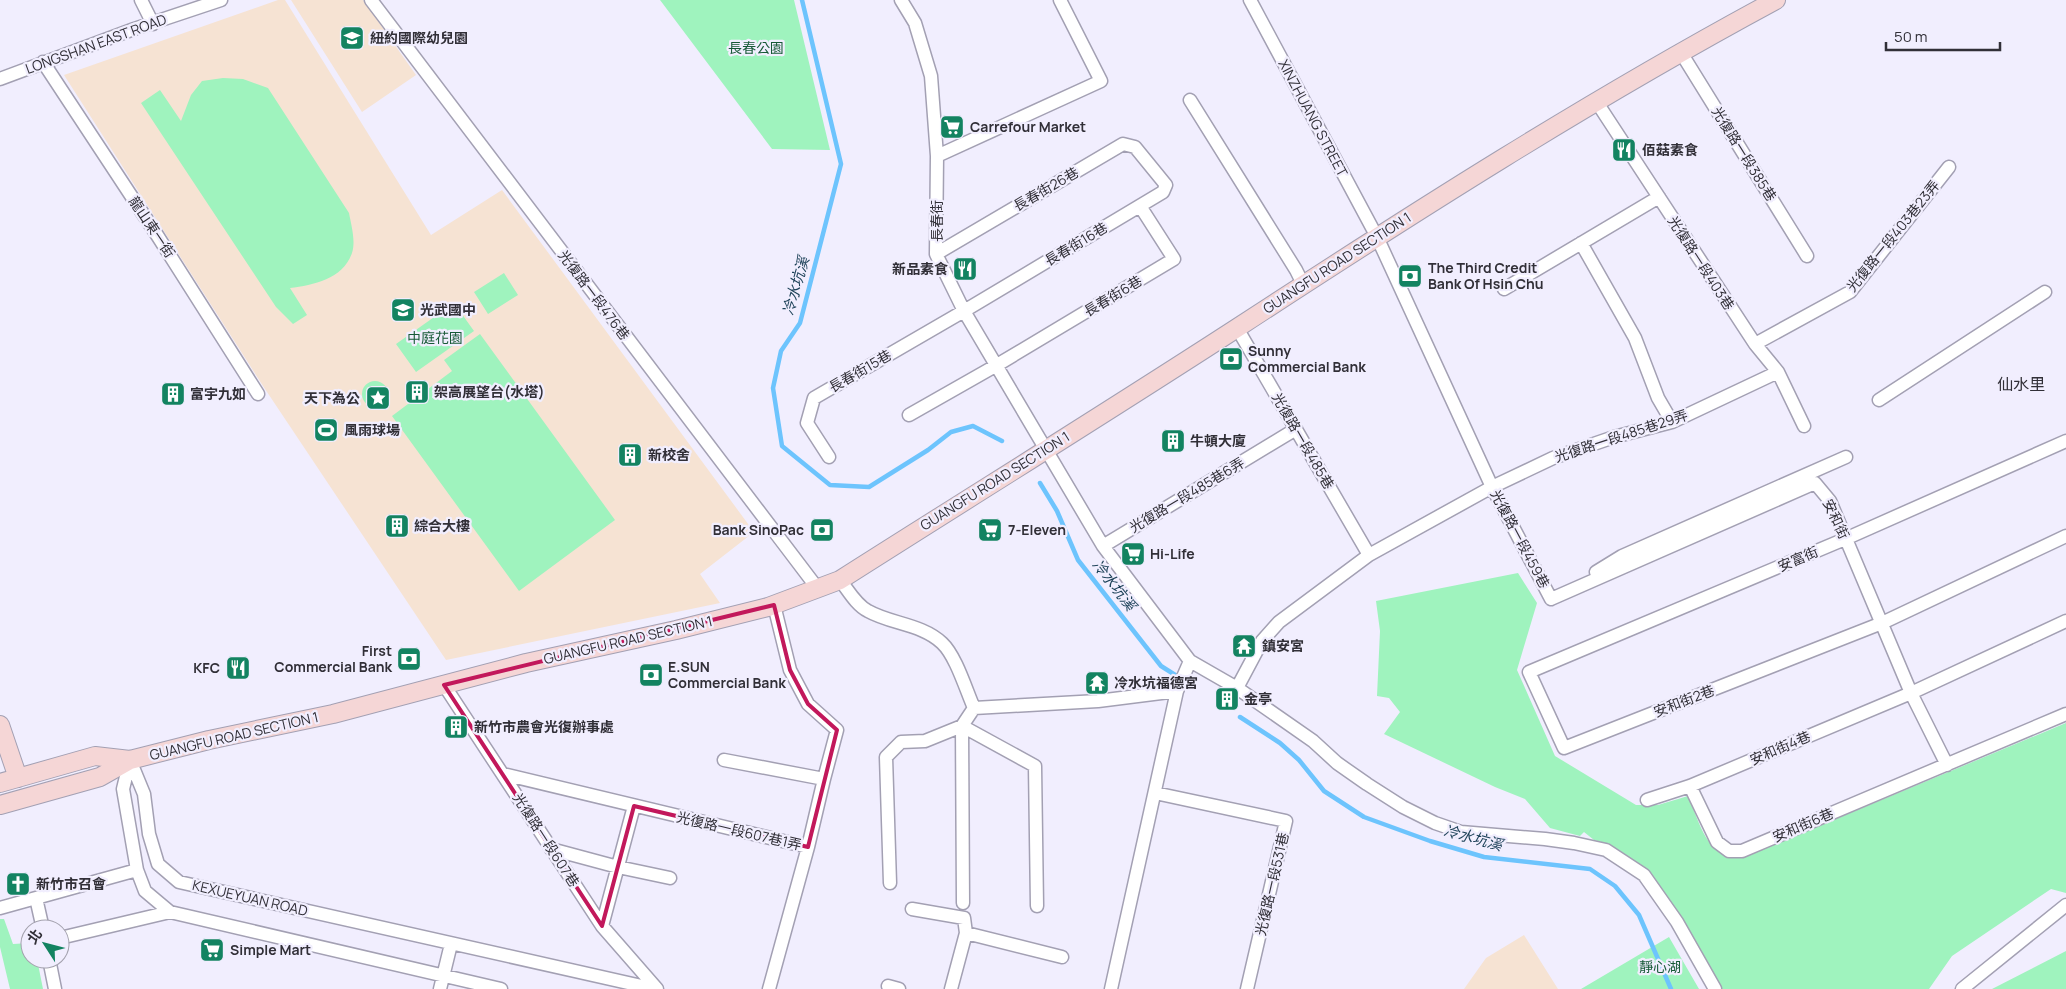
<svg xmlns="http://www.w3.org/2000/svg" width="2066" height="989" font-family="Manrope,'Noto Sans TC',sans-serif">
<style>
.education{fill:#f6e3d3}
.green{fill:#9ff3be}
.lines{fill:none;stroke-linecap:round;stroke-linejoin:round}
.stream{stroke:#6dc4fd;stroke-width:4.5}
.street-casing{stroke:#a3a0b3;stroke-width:15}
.secondary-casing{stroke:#a3a0b3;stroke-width:20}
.street{stroke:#fff;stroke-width:12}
.secondary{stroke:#f5d6d6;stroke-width:18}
.marked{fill:none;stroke:#c2185b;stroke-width:4;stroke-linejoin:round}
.labels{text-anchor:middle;stroke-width:4.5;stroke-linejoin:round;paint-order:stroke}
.poi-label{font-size:14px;font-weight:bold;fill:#312f37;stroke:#f1eefe;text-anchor:start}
.street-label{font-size:14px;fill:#312f37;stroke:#f1eefe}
.park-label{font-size:14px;fill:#165936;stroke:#f1eefe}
.water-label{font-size:15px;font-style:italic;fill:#193e55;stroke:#f1eefe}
.quarter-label{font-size:16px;fill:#312f37;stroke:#f1eefe}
</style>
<rect width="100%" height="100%" fill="#f1eefe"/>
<!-- education -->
<path class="education" d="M 278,0 L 285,0 L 431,235 L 502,190 L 754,532 L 700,574 L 720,603 L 446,660 L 263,386 L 64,75 Z
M 291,0 L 363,0 L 416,75 L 362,112 Z
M 1524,935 L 1558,989 L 1464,989 L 1486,958 Z"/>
<!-- green -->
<path class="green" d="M 660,0 L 794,0 L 830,150 L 772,149 Z
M 223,78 L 243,79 L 268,88 L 349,213 C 351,224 356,241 352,253 C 343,279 314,285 290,288 L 307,315 L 293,324 L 276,307 L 141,103 L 160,90 L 181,121 L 191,95 L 202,81 Z
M 504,273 L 518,295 L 488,314 L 474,292 Z
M 454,303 L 474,331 L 416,372 L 396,344 Z
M 480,334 L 615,520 L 519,591 L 392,416 L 452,371 L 444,360 Z
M362 394a13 13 0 1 1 26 0a13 13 0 1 1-26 0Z
M 1518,573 L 1537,603 L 1517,670 L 1555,756 L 1636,805 L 1658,805 L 1688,796 C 1700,823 1706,858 1742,858 L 2066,723 L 2066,893 L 2051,889 L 1952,956 L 1929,989 L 1720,989 L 1700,956 L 1682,918 L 1651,873 L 1609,844 L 1594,840 L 1584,832 L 1580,836 L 1550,828 L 1525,799 L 1495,787 L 1384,734 L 1400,712 L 1389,698 L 1377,696 L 1380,631 L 1376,601 Z
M 0,919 L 4,919 L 13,944 L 30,943 L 30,959 L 37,959 L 43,989 L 10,989 L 0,947 Z
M 1669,937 L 1699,989 L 1581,989 Z
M 2066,951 L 2066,989 L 1992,989 Z"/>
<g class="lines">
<!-- stream -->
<path class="stream" d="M 802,0 L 841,164 L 800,323 L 781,351 L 773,388 L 782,446 L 830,485 L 869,487 L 928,450 L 951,432 L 973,426 L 1002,441
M 1040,483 L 1057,511 L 1078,560 L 1161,666 L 1191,685
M 1240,717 L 1280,743 L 1299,760 L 1324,791 L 1364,817 L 1430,841 L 1484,857 L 1590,869 L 1615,886 L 1639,915 L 1671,989"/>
<defs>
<path id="street" d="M 141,0 L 153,24
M 371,0 L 818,589
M 901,0 L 915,23 L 931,76 L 937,156 L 936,254 L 964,311 L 1103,546 L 1190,661 L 1237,688 L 1313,741 L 1337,763 L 1367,784 L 1403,807 L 1435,823 L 1461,832 L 1545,839 L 1574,843 L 1606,850 L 1644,875 L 1677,922 L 1715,989
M 1250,0 L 1377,237 L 1492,487 L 1551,599
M 1680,51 L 1807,256
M 43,62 L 157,235 L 258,394
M 0,79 L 134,29 L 221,0
M 1190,100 L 1296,270 L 1303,284
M 1596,101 L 1755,344 L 1778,372 L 1804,426
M 937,156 L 1101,81 L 1060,0
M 1581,243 L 1635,338 L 1658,398 L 1672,422
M 1504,289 L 1659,197
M 1237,328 L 1369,555
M 1755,344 L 1850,292 L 1949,167
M 1879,400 L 2045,292
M 909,415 L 997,365 L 1174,259 L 1140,206
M 2066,441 L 1845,539 L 1529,672 L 1564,748 L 1882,623 L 2066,536
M 829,457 L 807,423 L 814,398 L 964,311 L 1163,192 L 1166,185 L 1135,147 L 1123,144 L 936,254
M 1103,546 L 1296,429
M 1596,572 L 1622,556 L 1846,457
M 840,580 C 848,590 856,605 868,611 C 891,624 922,624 942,643 C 956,656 966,690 974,708
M 1551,599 L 1815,483 L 1830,501 L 1911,693 L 1947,765
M 774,605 L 790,670 L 808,704 L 837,730 L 824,779
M 444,685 L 602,926 L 657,989
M 1237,688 L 1262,641 L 1279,622 L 1369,555 L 1492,487 L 1553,458 L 1614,437 L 1672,422 L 1778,372
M 974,708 L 1098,701 L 1177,691
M 130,760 L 144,794 L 149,834 L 158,864 L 179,882 L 655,989
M 130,760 L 123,789 L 137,870 L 145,891 L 170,912 L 501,989
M 503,774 L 808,847 L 824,779 L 724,760
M 1690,786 L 1717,842 L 1729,851 L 1742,851 L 2066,714
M 1155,793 L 1286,821 L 1247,989
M 1647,800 L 1690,786 L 1911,693 L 2066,621
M 551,849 L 618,867 L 670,878
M 890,883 L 886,757 L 901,742 L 925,741 L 962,726 L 1035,766 L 1037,906
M 963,903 L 962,726 L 974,708
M 0,908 L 36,898
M 912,909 L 964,918 L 966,933 L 951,989
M 602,926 L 634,806
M 43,929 L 36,898 L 137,870
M 966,933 L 1062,957
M 60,938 L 170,912
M 49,959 L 55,989
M 888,986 L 899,989
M 440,989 L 451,944
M 769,989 L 808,847
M 1111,989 L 1177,691 L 1190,661
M 1962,989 L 2066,905"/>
<path id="secondary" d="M 0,725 L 18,778
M 0,783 L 95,756 L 130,760
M 0,805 L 100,777 L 130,760 L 209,740 L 333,714 L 526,663 L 676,630 L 768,607 L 840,580 C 972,496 1106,413 1237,328 C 1413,213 1590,100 1776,0"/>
</defs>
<!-- street casing -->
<use href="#street" class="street-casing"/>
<!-- secondary casing -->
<use href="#secondary" class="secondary-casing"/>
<!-- street -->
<use href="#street" class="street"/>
<!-- secondary -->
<use href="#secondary" class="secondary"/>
</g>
<!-- marked area -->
<path class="marked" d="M 774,605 L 790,670 L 808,704 L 837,730 L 808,847 L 634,806 L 602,926 L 444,685 Z"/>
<!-- icons -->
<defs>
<symbol id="school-square" viewBox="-11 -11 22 22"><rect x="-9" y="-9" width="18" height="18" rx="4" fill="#138361" stroke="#f1eefe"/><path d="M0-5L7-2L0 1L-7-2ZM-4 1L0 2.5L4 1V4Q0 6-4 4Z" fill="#fff"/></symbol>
<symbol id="supermarket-square" viewBox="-11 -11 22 22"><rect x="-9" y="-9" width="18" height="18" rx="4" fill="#138361" stroke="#f1eefe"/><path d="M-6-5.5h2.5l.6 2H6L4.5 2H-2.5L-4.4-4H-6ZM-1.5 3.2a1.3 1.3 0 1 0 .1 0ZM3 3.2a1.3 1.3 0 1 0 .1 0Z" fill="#fff"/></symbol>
<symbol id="restaurant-square" viewBox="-11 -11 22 22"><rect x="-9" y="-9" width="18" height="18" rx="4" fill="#138361" stroke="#f1eefe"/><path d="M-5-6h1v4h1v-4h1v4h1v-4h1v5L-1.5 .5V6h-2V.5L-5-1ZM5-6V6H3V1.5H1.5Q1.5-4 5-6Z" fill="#fff"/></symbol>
<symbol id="bank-square" viewBox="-11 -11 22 22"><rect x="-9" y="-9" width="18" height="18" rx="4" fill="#138361" stroke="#f1eefe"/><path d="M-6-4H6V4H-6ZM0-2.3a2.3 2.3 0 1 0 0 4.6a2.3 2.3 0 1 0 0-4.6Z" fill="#fff"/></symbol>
<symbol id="building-square" viewBox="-11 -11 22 22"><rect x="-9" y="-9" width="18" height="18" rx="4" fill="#138361" stroke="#f1eefe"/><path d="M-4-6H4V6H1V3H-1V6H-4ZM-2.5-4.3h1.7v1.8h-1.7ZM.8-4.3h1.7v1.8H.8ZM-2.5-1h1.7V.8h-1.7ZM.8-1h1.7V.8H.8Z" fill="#fff"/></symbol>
<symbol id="sight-square" viewBox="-11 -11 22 22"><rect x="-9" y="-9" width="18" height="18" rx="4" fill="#138361" stroke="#f1eefe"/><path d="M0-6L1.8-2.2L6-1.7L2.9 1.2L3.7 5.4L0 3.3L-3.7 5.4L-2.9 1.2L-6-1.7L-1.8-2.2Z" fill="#fff"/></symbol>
<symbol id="stadium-square" viewBox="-11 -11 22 22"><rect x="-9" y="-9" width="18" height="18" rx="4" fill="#138361" stroke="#f1eefe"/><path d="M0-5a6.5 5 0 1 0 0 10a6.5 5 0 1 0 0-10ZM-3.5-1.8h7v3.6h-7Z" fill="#fff"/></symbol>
<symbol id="temple-square" viewBox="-11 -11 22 22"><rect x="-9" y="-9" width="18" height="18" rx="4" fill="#138361" stroke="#f1eefe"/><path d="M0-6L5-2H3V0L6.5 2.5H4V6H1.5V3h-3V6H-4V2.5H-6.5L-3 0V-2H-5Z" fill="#fff"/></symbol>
<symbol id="church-square" viewBox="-11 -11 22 22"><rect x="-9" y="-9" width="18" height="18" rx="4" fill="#138361" stroke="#f1eefe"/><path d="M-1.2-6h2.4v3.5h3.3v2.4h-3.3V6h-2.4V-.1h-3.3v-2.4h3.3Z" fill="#fff"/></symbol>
</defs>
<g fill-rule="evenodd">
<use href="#school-square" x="338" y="24" width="28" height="28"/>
<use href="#supermarket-square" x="938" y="113" width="28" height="28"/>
<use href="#restaurant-square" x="1610" y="136" width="28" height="28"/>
<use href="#restaurant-square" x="951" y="255" width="28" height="28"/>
<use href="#bank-square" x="1396" y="262" width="28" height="28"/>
<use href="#school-square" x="389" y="296" width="28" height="28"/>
<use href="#bank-square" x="1217" y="345" width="28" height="28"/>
<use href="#building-square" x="403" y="378" width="28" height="28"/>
<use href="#building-square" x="159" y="380" width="28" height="28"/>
<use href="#sight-square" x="364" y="384" width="28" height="28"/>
<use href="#stadium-square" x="312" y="416" width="28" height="28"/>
<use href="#building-square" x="1159" y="427" width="28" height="28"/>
<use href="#building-square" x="616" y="441" width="28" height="28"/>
<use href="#building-square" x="383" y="512" width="28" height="28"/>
<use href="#bank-square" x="808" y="516" width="28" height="28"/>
<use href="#supermarket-square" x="976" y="516" width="28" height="28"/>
<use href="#supermarket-square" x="1119" y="540" width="28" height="28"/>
<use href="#temple-square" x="1230" y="632" width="28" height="28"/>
<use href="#bank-square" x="395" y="645" width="28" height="28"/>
<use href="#restaurant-square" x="224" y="654" width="28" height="28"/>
<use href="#bank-square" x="637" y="661" width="28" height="28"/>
<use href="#temple-square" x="1083" y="669" width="28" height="28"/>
<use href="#building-square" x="1213" y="685" width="28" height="28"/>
<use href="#building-square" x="442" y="713" width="28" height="28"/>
<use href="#church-square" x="4" y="870" width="28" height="28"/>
<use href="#supermarket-square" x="198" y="936" width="28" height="28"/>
</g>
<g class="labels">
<!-- poi labels -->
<g class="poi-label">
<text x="370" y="43">紐約國際幼兒園</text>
<text x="970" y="132">Carrefour Market</text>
<text x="1642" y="155">佰菇素食</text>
<text x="1428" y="273">The Third Credit<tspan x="1428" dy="16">Bank Of Hsin Chu</tspan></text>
<text x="948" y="274" text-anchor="end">新品素食</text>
<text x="420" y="315">光武國中</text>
<text x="1248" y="356">Sunny<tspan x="1248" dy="16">Commercial Bank</tspan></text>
<text x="434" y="397">架高展望台(水塔)</text>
<text x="190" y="399">富宇九如</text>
<text x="360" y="403" text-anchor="end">天下為公</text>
<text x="344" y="435">風雨球場</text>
<text x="1190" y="446">牛頓大廈</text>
<text x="648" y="460">新校舍</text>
<text x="414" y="531">綜合大樓</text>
<text x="804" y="535" text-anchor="end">Bank SinoPac</text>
<text x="1008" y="535">7-Eleven</text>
<text x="1150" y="559">Hi-Life</text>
<text x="1262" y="651">鎮安宮</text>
<text x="392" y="656" text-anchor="end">First<tspan x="392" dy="16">Commercial Bank</tspan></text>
<text x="668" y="672">E.SUN<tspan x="668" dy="16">Commercial Bank</tspan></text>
<text x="220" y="673" text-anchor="end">KFC</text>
<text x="1114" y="688">冷水坑福德宮</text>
<text x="1244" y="704">金亭</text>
<text x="474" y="732">新竹市農會光復辦事處</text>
<text x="36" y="889">新竹市召會</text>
<text x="230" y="955">Simple Mart</text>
</g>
<!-- street labels -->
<g class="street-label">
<text transform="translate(96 44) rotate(-20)" y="5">LONGSHAN EAST ROAD</text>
<text transform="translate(1313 118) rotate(62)" y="5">XINZHUANG STREET</text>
<text transform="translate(1744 154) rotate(58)" y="5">光復路一段385巷</text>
<text transform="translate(1046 189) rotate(-30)" y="5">長春街26巷</text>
<text transform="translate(937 221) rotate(-90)" y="5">長春街</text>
<text transform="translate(152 227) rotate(56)" y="5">龍山東一街</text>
<text transform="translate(1893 236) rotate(-51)" y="5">光復路一段403巷23弄</text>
<text transform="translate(1076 244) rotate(-31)" y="5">長春街16巷</text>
<text transform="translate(1337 263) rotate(-33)" y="5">GUANGFU ROAD SECTION 1</text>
<text transform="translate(1701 263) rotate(57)" y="5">光復路一段403巷</text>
<text transform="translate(594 295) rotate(53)" y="5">光復路一段476巷</text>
<text transform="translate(1113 296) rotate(-31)" y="5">長春街6巷</text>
<text transform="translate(860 371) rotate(-30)" y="5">長春街15巷</text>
<text transform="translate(1621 436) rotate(-18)" y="5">光復路一段485巷29弄</text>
<text transform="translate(1303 441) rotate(60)" y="5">光復路一段485巷</text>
<text transform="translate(995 481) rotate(-32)" y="5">GUANGFU ROAD SECTION 1</text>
<text transform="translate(1187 495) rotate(-31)" y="5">光復路一段485巷6弄</text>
<text transform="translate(1836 519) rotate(65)" y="5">安和街</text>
<text transform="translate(1520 539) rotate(62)" y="5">光復路一段459巷</text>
<text transform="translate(1798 559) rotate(-23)" y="5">安富街</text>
<text transform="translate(628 640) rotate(-13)" y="5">GUANGFU ROAD SECTION 1</text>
<text transform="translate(1684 701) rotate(-21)" y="5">安和街2巷</text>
<text transform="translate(234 736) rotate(-13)" y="5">GUANGFU ROAD SECTION 1</text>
<text transform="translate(1780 748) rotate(-23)" y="5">安和街4巷</text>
<text transform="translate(1803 825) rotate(-23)" y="5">安和街6巷</text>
<text transform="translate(739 831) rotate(13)" y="5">光復路一段607巷1弄</text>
<text transform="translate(546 840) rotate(57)" y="5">光復路一段607巷</text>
<text transform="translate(1272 884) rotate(-77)" y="5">光復路一段531巷</text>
<text transform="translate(250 898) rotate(13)" y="5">KEXUEYUAN ROAD</text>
</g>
<!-- park labels -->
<g class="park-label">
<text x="756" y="53">長春公園</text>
<text x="435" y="343">中庭花園</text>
<text x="1660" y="972">靜心湖</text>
</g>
<!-- water labels -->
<g class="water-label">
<text transform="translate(796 286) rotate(-74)" y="5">冷水坑溪</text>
<text transform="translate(1114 585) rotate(52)" y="5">冷水坑溪</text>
<text transform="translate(1473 838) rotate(15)" y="5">冷水坑溪</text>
</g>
<!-- quarter labels -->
<g class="quarter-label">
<text x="2021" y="390">仙水里</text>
</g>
</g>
<!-- north arrow -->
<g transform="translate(45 944) rotate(306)"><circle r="24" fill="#f1eefe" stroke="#a4a2ae"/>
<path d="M0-4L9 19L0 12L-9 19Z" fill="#138361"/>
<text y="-8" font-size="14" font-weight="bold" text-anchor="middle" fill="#312f37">北</text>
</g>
<!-- scale -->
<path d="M1886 42v8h114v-8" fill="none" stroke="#312f37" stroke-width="2.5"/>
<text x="1894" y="42" font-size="15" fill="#312f37" stroke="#f1eefe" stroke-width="4" paint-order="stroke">50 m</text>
</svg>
